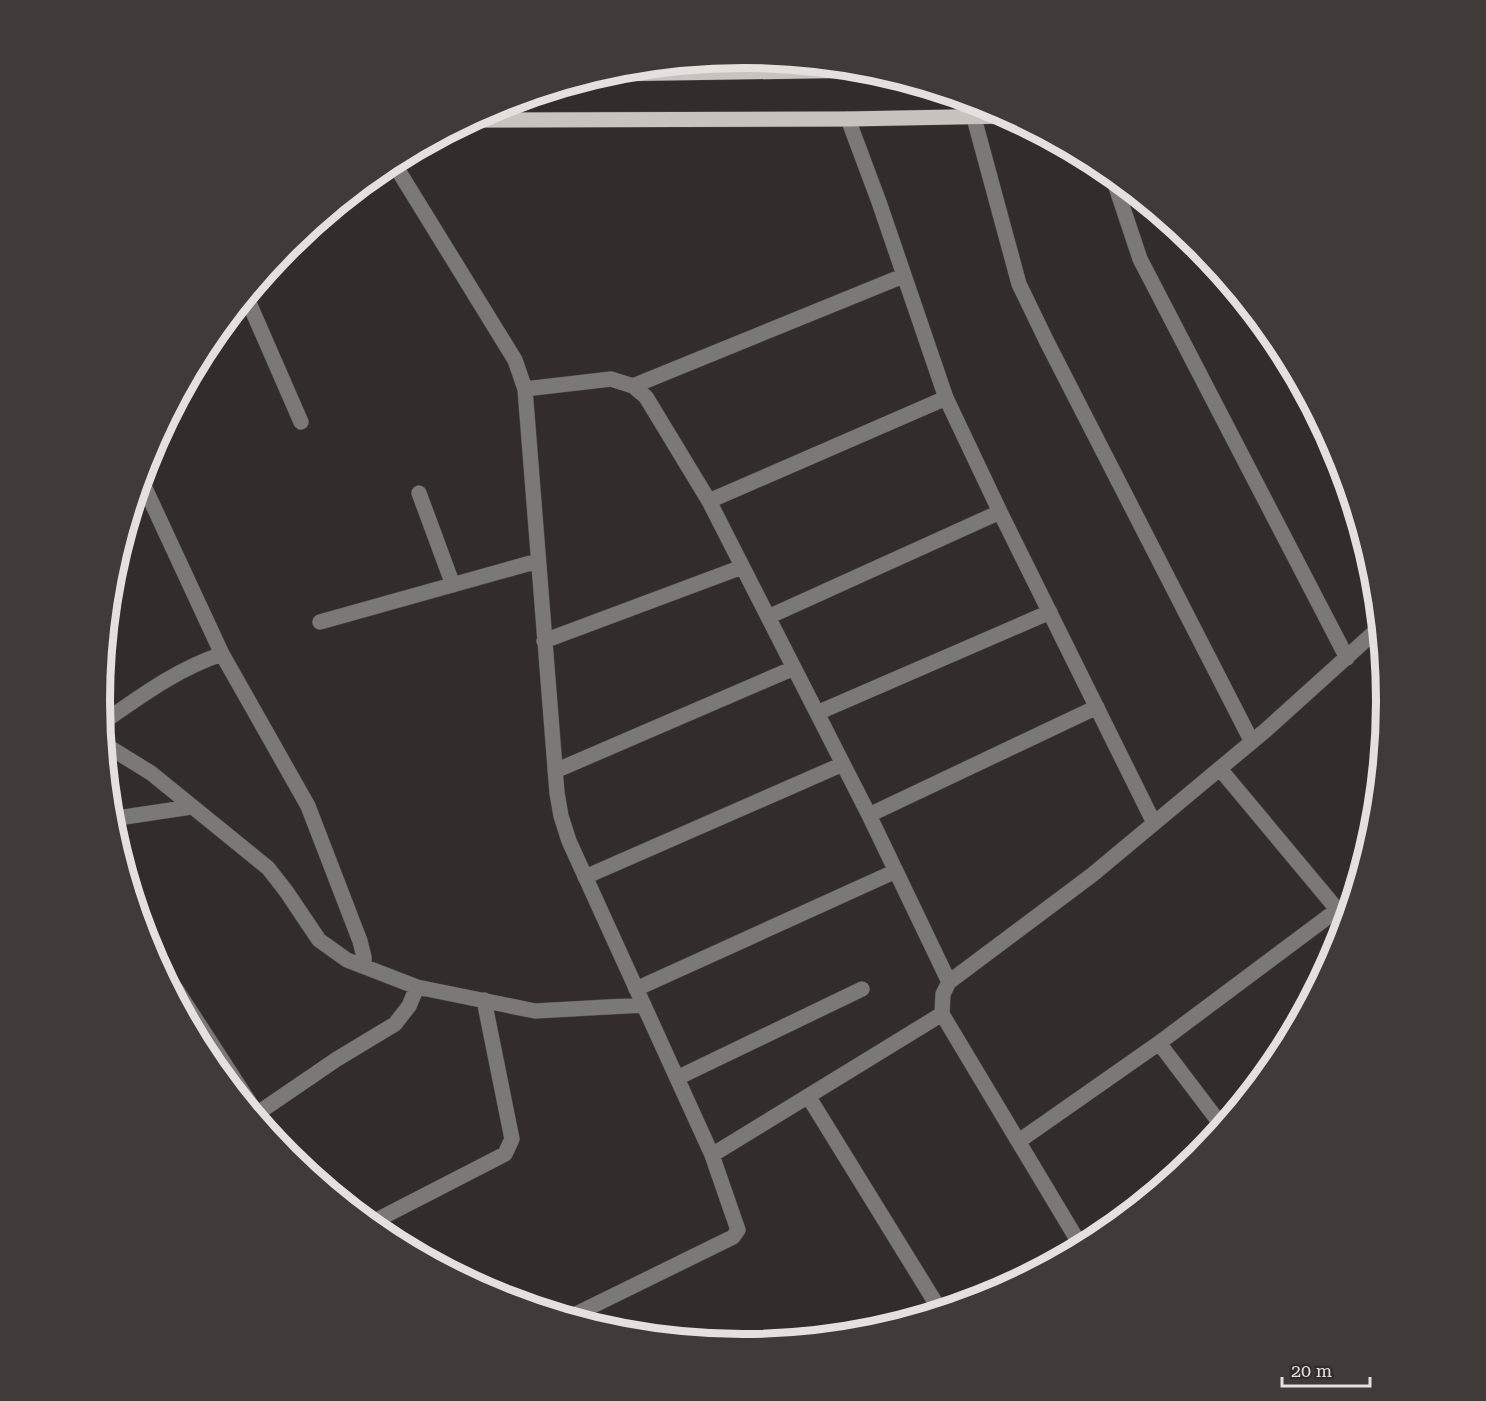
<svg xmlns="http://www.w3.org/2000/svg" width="1486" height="1401" font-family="'Roboto Serif',serif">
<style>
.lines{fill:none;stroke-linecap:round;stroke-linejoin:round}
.minor-casing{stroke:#4e4a47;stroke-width:16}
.major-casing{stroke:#4e4a47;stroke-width:16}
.minor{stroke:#7b7977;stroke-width:15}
.major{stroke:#c9c3c0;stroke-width:15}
.rim{fill:none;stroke:#e3e0de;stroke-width:8}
</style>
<rect width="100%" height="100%" fill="#322d2a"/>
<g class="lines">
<defs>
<path id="minor" d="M 974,118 L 1019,284 L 1047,342 L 1252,742
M 848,119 L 879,202 L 946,398 L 1000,512 L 1154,823
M 393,162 L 515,360 L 525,389 L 557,793 L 561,816 L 569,841 L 712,1155 L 738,1230 L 733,1237 L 570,1317
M 1112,175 L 1140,259 L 1347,658
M 246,296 L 301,422
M 633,386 L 903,276
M 525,389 L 611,379 L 633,386 L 646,397 L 709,501 L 869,815 L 949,982
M 139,485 L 144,486 L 222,654 L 308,806 L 360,941 L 364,957 L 364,966
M 419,493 L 453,585
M 709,501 L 946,398
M 768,617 L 1000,512
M 320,622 L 538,561
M 544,641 L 742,567
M 817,713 L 1050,612
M 102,723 C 141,696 177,669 222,654
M 104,744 L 151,773 L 268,868 L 286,891 L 319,940 L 347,960 L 417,987 L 535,1011 L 644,1005
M 1220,769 L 1346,920
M 555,771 L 794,668
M 869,815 L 1097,707
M 111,819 L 191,807
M 585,877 L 843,764
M 176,989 L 257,1114
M 636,989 L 896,871
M 942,1014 L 1081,1246
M 1159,1043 L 1222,1126
M 677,1078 L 862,989
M 808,1096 L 940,1310
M 255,1115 L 337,1059 L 395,1024 L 409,1006 L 417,987
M 1219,1121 L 1234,1111
M 1019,1141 L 1159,1043 L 1337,910
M 712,1155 L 942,1014 L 943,994 L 949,982 L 1092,875 L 1266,730 L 1379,628
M 371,1223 L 505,1154 L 512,1139 L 484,1000
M 1079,1244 L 1123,1217"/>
<path id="major" d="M 603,74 L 872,70
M 470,120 L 848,119 L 1008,116"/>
</defs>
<!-- minor casing -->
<use href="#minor" class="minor-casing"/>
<!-- major casing -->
<use href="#major" class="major-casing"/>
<!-- minor -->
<use href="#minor" class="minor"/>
<!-- major -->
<use href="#major" class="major"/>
</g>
<!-- crop -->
<path d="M0 0H1486V1401H0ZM110 701a633 633 0 1 1 1266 0a633 633 0 1 1-1266 0Z" fill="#403b38" fill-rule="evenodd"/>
<path class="rim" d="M110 701a633 633 0 1 1 1266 0a633 633 0 1 1-1266 0Z"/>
<!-- scale -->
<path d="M1282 1377v9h88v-9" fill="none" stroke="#e3e0de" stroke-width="3"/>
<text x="1291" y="1377" font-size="18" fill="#e3e0de" stroke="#322d2a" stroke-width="4.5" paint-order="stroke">20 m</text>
</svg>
